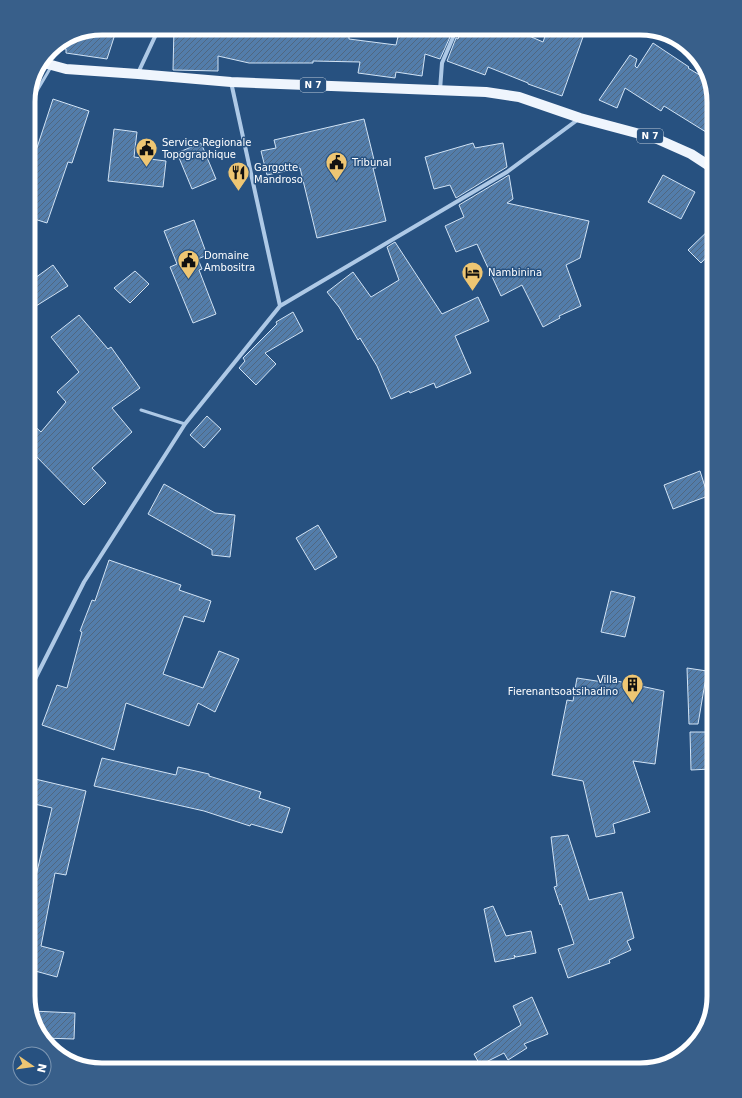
<svg xmlns="http://www.w3.org/2000/svg" width="742" height="1098" font-family="'DejaVu Sans',sans-serif">
<style>
.building{fill:url(#building-hatch);stroke:#d1e3f5}
.lines{fill:none;stroke-linecap:round;stroke-linejoin:round}
.service{stroke:#aec9e6;stroke-width:3}
.minor{stroke:#aec9e6;stroke-width:4}
.primary{stroke:#eff5fd;stroke-width:10}
.labels{text-anchor:middle;stroke-width:3;stroke-linejoin:round;paint-order:stroke}
.shield{fill:#275180;stroke:#becbd9;stroke-width:1}
.shield-label{font-size:9px;font-weight:bold;fill:#fff}
.poi-label{font-size:10px;fill:#fff;stroke:#275180;text-anchor:start}
.rim{fill:none;stroke:#fff;stroke-width:5}
</style>
<defs>
<pattern id="building-hatch" width="6" height="6" patternUnits="userSpaceOnUse"><rect width="6" height="6" fill="#537daa"/><path d="M-1 1l2-2M0 6l6-6M5 7l2-2" fill="none" stroke="#506780"/></pattern>
</defs>
<rect width="100%" height="100%" fill="#275180"/>
<!-- building -->
<path class="building" d="M 102,28 L 117,28 L 107,59 L 66,53 L 66,49 L 55,46 L 74,34 Z
M 174,28 L 230,29 L 231,28 L 349,28 L 349,39 L 396,45 L 400,28 L 417,28 L 450,37 L 440,59 L 425,54 L 422,76 L 396,72 L 395,78 L 358,73 L 360,62 L 313,61 L 313,63 L 249,63 L 218,56 L 218,71 L 173,70 Z
M 462,28 L 511,28 L 543,42 L 548,28 L 568,28 L 584,34 L 562,96 L 528,84 L 528,83 L 488,67 L 485,75 L 447,61 L 456,38 L 458,39 Z
M 653,43 L 689,67 L 688,68 L 708,80 L 714,102 L 714,137 L 664,106 L 661,111 L 625,88 L 617,108 L 599,100 L 630,55 L 637,59 L 635,66 L 637,68 Z
M 53,99 L 89,111 L 72,163 L 68,162 L 47,223 L 28,217 L 28,175 Z
M 364,119 L 376,168 L 373,168 L 386,221 L 317,238 L 300,168 L 267,175 L 261,151 L 276,148 L 274,140 Z
M 114,129 L 137,132 L 134,157 L 166,161 L 163,187 L 108,181 Z
M 201,143 L 216,179 L 192,189 L 177,153 Z
M 473,143 L 475,148 L 503,143 L 507,167 L 456,198 L 450,185 L 434,189 L 425,157 Z
M 509,175 L 513,199 L 507,203 L 589,221 L 580,258 L 566,265 L 581,306 L 559,316 L 560,318 L 543,327 L 522,285 L 501,296 L 477,244 L 456,252 L 445,226 L 464,217 L 459,205 Z
M 663,175 L 695,192 L 681,219 L 648,202 Z
M 194,220 L 207,255 L 198,259 L 202,269 L 199,270 L 216,314 L 193,323 L 170,267 L 177,264 L 164,231 Z
M 714,225 L 714,249 L 701,263 L 688,250 Z
M 395,242 L 442,314 L 478,297 L 489,321 L 455,336 L 471,373 L 436,388 L 434,383 L 410,393 L 409,391 L 391,399 L 377,366 L 360,338 L 358,340 L 339,307 L 327,292 L 353,272 L 371,297 L 399,280 L 387,247 Z
M 53,265 L 68,286 L 28,311 L 28,283 Z
M 135,271 L 149,284 L 130,303 L 114,288 Z
M 293,312 L 303,331 L 265,353 L 276,364 L 256,385 L 239,368 L 245,361 L 243,358 L 277,324 L 276,322 Z
M 79,315 L 108,349 L 111,347 L 140,388 L 112,408 L 132,432 L 92,468 L 106,483 L 84,505 L 28,448 L 28,420 L 41,432 L 66,402 L 57,392 L 79,372 L 51,337 Z
M 207,416 L 221,429 L 204,448 L 190,435 Z
M 700,471 L 708,496 L 673,509 L 664,485 Z
M 164,484 L 215,513 L 235,515 L 230,557 L 212,555 L 212,550 L 148,514 Z
M 318,525 L 337,557 L 315,570 L 296,538 Z
M 109,560 L 181,585 L 179,590 L 211,601 L 204,622 L 184,616 L 163,674 L 203,688 L 219,651 L 239,659 L 215,712 L 198,703 L 189,726 L 126,703 L 114,750 L 42,725 L 57,685 L 67,688 L 82,632 L 80,631 L 92,600 L 95,601 Z
M 611,591 L 635,597 L 625,637 L 601,632 Z
M 687,668 L 707,671 L 698,724 L 689,724 Z
M 577,678 L 616,684 L 617,681 L 664,691 L 655,764 L 633,761 L 650,812 L 613,824 L 615,833 L 596,837 L 583,781 L 552,775 L 567,700 L 573,701 Z
M 690,732 L 710,732 L 711,769 L 691,770 Z
M 102,758 L 176,775 L 178,767 L 209,774 L 209,776 L 261,792 L 259,798 L 290,808 L 282,833 L 251,824 L 250,826 L 204,811 L 94,786 Z
M 35,779 L 86,791 L 66,875 L 55,873 L 41,946 L 64,952 L 57,977 L 28,969 L 28,901 L 30,901 L 52,808 L 30,803 Z
M 568,835 L 589,900 L 622,892 L 634,938 L 627,941 L 631,950 L 609,960 L 610,963 L 568,978 L 558,949 L 574,944 L 561,904 L 560,905 L 554,887 L 557,886 L 551,837 Z
M 493,906 L 506,936 L 531,931 L 536,953 L 516,957 L 514,955 L 515,958 L 495,962 L 484,909 Z
M 532,997 L 548,1034 L 524,1044 L 527,1048 L 508,1060 L 504,1053 L 480,1065 L 474,1054 L 521,1025 L 513,1006 Z
M 32,1011 L 75,1013 L 74,1039 L 43,1038 L 38,1033 Z"/>
<g class="lines">
<!-- service -->
<path class="service" d="M 28,106 L 51,67
M 141,410 L 185,424"/>
<!-- minor -->
<path class="minor" d="M 138,73 L 159,28
M 231,82 L 280,306
M 440,90 L 442,63 L 457,28
M 28,693 L 84,582 L 185,424 L 280,306 L 507,172 L 580,118"/>
<!-- primary -->
<path class="primary" d="M 44,63 L 66,69 L 138,74 L 231,82 L 486,92 L 519,97 L 580,118 L 655,138 L 691,154 L 714,169"/>
</g>
<!-- icons -->
<defs>
<symbol id="civic-pin" viewBox="-11 -11 22 30"><path d="M0 17L-7.5 6A9.5 9.5 0 1 1 7.5 6Z" fill="#eec673" stroke="#275180"/><path d="M-.6-6.5H3V-4.5H.6V-3L4-1V1h2V6H-6V1h2V-1L-.6-3ZM-1.2 2.5V6h2.4V2.5Z" fill="#111"/></symbol>
<symbol id="restaurant-pin" viewBox="-11 -11 22 30"><path d="M0 17L-7.5 6A9.5 9.5 0 1 1 7.5 6Z" fill="#eec673" stroke="#275180"/><path d="M-5-6h1v4h1v-4h1v4h1v-4h1v5L-1.5 .5V6h-2V.5L-5-1ZM5-6V6H3V1.5H1.5Q1.5-4 5-6Z" fill="#111"/></symbol>
<symbol id="hotel-pin" viewBox="-11 -11 22 30"><path d="M0 17L-7.5 6A9.5 9.5 0 1 1 7.5 6Z" fill="#eec673" stroke="#275180"/><path d="M-6-4.5h1.5V1H6V5H4.5V3h-9V5H-6ZM-4 0a1.8 1.8 0 1 1 3.6 0ZM.5 0V-2.5h3Q6-2.5 6 0Z" fill="#111"/></symbol>
<symbol id="building-pin" viewBox="-11 -11 22 30"><path d="M0 17L-7.5 6A9.5 9.5 0 1 1 7.5 6Z" fill="#eec673" stroke="#275180"/><path d="M-4-6H4V6H1V3H-1V6H-4ZM-2.5-4.3h1.7v1.8h-1.7ZM.8-4.3h1.7v1.8H.8ZM-2.5-1h1.7V.8h-1.7ZM.8-1h1.7V.8H.8Z" fill="#111"/></symbol>
</defs>
<g fill-rule="evenodd">
<use href="#civic-pin" x="134" y="136" width="25" height="34"/>
<use href="#civic-pin" x="324" y="150" width="25" height="34"/>
<use href="#restaurant-pin" x="226" y="160" width="25" height="34"/>
<use href="#civic-pin" x="176" y="248" width="25" height="34"/>
<use href="#hotel-pin" x="460" y="260" width="25" height="34"/>
<use href="#building-pin" x="620" y="672" width="25" height="34"/>
</g>
<g class="labels">
<!-- shield labels -->
<g class="shield">
<rect x="300" y="78" width="26" height="14" rx="3"/>
<rect x="637" y="129" width="26" height="14" rx="3"/>
</g>
<g class="shield-label">
<text x="313" y="88">N 7</text>
<text x="650" y="139">N 7</text>
</g>
<!-- poi labels -->
<g class="poi-label">
<text x="162" y="146">Service Regionale<tspan x="162" dy="12">Topographique</tspan></text>
<text x="352" y="166">Tribunal</text>
<text x="254" y="171">Gargotte<tspan x="254" dy="12">Mandroso</tspan></text>
<text x="204" y="259">Domaine<tspan x="204" dy="12">Ambositra</tspan></text>
<text x="488" y="276">Nambinina</text>
<text x="618" y="683" text-anchor="end">Villa<tspan x="618" dy="12">Fierenantsoatsihadino</tspan></text>
</g>
</g>
<!-- crop -->
<path d="M0 0H742V1098H0ZM102 35H640A67 67 0 0 1 707 102V996A67 67 0 0 1 640 1063H102A67 67 0 0 1 35 996V102A67 67 0 0 1 102 35Z" fill="#385f8a" fill-rule="evenodd"/>
<path class="rim" d="M102 35H640A67 67 0 0 1 707 102V996A67 67 0 0 1 640 1063H102A67 67 0 0 1 35 996V102A67 67 0 0 1 102 35Z"/>
<!-- north arrow -->
<g transform="translate(32 1066) rotate(103)"><circle r="19" fill="#275180" stroke="#7d97b3"/>
<path d="M0-3L7 15L0 10L-7 15Z" fill="#eec673"/>
<text y="-6" font-size="11" font-weight="bold" text-anchor="middle" fill="#ffffff">N</text>
</g>
</svg>
